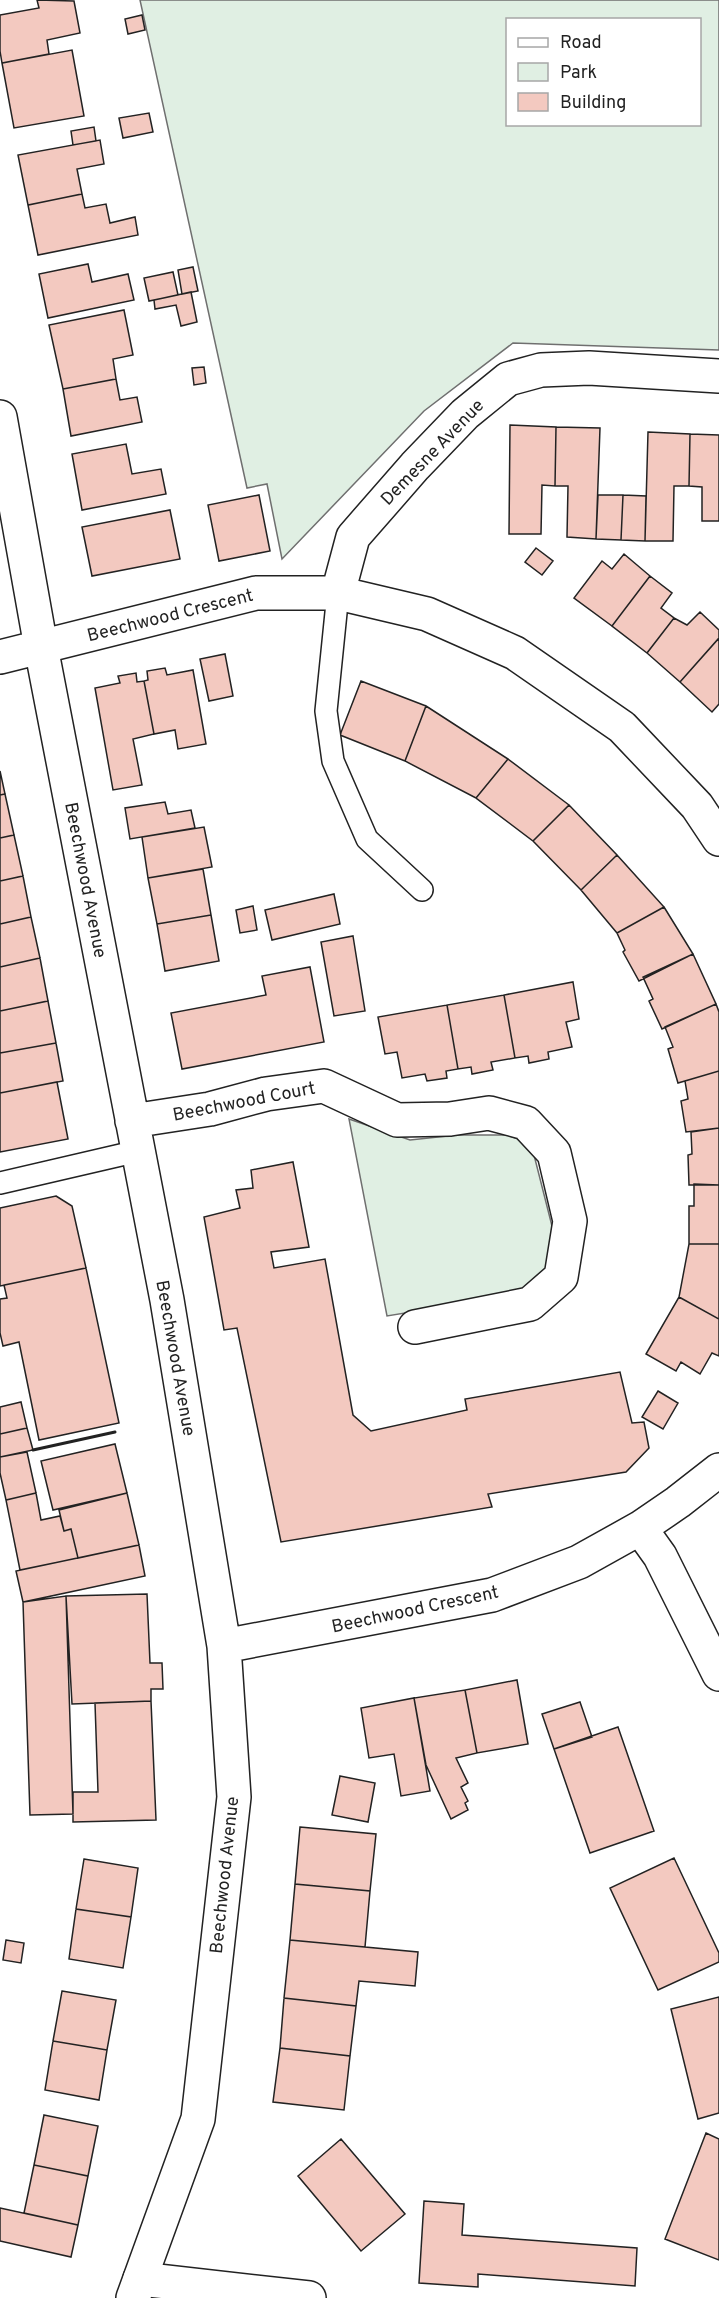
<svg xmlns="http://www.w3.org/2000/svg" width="719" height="2298" font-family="Overpass,sans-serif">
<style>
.green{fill:#e0efe3;stroke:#6f6f6f;stroke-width:1.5;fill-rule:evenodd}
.building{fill:#f3c9c0;stroke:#222;stroke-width:1.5}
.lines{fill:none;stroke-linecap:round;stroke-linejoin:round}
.service-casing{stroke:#222;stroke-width:24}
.pedestrian-casing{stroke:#222;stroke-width:36}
.minor-casing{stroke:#222;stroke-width:36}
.service{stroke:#fff;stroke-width:21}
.pedestrian{stroke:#fff;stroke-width:33}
.minor{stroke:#fff;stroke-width:33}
.wall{stroke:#222;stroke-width:3}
.labels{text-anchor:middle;stroke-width:4.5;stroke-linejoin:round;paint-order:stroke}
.street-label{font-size:18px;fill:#222;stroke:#fff}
</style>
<rect width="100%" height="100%" fill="#fff"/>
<!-- green -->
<path class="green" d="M 140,0 L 719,0 L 719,350 L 513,343 L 424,411 L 282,559 L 267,484 L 247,488 ZM 508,20 L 700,20 L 700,124 L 508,124 Z
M 349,1119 L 410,1140 L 457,1135 L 507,1135 L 524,1141 L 534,1155 L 552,1226 L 554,1247 L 549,1266 L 526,1288 L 509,1296 L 387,1316 Z"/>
<!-- building -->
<path class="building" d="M 37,0 L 74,1 L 80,33 L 47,40 L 49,54 L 2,63 L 0,51 L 0,15 L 39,8 Z
M 142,15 L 145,30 L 128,34 L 125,19 Z
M 72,50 L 84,116 L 14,128 L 2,63 Z
M 149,113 L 153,132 L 123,138 L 119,118 Z
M 94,127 L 96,141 L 73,145 L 71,131 Z
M 100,140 L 104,164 L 77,169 L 82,194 L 28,205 L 18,155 Z
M 82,194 L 85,208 L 106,204 L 110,223 L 135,217 L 138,235 L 38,255 L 28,205 Z
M 88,264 L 92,282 L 128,274 L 134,300 L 48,318 L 39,274 Z
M 193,267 L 198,291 L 182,294 L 178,270 Z
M 173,272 L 178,295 L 149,301 L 144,278 Z
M 191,292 L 197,322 L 181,326 L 176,305 L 155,309 L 154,300 Z
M 124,310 L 133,355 L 113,359 L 116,379 L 63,389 L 49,325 Z
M 204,367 L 206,383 L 194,385 L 192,368 Z
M 116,379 L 120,400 L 137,397 L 142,422 L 71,436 L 63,389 Z
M 510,425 L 556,427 L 555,486 L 542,485 L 541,534 L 509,534 Z
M 556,427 L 600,428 L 596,539 L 567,537 L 568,486 L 555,486 Z
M 648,432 L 690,434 L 689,486 L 674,486 L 673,541 L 645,541 Z
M 690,434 L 719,435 L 719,521 L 702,521 L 702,487 L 689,486 Z
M 126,444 L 132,474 L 161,469 L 166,494 L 82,510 L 72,454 Z
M 259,495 L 270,551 L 219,561 L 208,505 Z
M 598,495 L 623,495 L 621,540 L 596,539 Z
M 623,495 L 646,496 L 645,541 L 621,540 Z
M 170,510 L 180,559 L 92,576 L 82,527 Z
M 536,548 L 553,561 L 542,575 L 525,562 Z
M 624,554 L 650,576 L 612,626 L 574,598 L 602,561 L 612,569 Z
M 650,576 L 672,593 L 661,608 L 674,618 L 647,653 L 612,626 Z
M 700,612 L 719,630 L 719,638 L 680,682 L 647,653 L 674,618 L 687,625 Z
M 719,638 L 719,704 L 712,712 L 680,682 Z
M 225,654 L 233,696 L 209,701 L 200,659 Z
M 165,668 L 167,675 L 193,670 L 206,744 L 178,749 L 175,730 L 154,734 L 144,681 L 148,680 L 147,671 Z
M 136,673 L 137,682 L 144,681 L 154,734 L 133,739 L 142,785 L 113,790 L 95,688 L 120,683 L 118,676 Z
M 361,681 L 426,706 L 405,761 L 340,735 Z
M 426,706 L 508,759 L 476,798 L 405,761 Z
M 508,759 L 569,805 L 533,841 L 476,798 Z
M 0,771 L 5,794 L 0,795 Z
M 5,794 L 14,835 L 0,838 L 0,795 Z
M 165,802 L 168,814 L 191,810 L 195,828 L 130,839 L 125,808 Z
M 569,805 L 617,855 L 581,890 L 533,841 Z
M 204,827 L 212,867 L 148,878 L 142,837 Z
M 14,835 L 23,876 L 0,881 L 0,838 Z
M 617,855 L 664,907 L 617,933 L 581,890 Z
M 203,869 L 211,915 L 157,924 L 148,878 Z
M 23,876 L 31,917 L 0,924 L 0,881 Z
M 334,894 L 340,924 L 272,940 L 265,910 Z
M 253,906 L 257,930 L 240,933 L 236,910 Z
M 664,907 L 693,954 L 639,981 L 623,952 L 625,950 L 617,933 Z
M 211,915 L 219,961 L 165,971 L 157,924 Z
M 31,917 L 40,958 L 0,967 L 0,924 Z
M 353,936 L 365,1011 L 334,1016 L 321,942 Z
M 693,954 L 716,1004 L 662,1029 L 649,1001 L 653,999 L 643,977 Z
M 40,958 L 48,1001 L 0,1011 L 0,967 Z
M 310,967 L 324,1042 L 182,1069 L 171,1013 L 266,995 L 262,976 Z
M 573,982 L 579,1019 L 566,1022 L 572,1047 L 548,1052 L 549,1059 L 529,1063 L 528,1056 L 515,1058 L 504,995 Z
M 504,995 L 515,1058 L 491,1062 L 493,1070 L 472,1074 L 471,1067 L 458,1069 L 447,1005 Z
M 48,1001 L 56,1043 L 0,1053 L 0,1011 Z
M 716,1004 L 719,1012 L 719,1071 L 678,1083 L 668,1049 L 673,1047 L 665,1027 Z
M 447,1005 L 458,1069 L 446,1071 L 447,1078 L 427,1081 L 425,1074 L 402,1078 L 397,1052 L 385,1054 L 378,1017 Z
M 56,1043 L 63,1081 L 0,1093 L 0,1053 Z
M 719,1071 L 719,1128 L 686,1132 L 681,1101 L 688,1099 L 685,1081 Z
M 57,1082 L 68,1139 L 0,1152 L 0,1093 Z
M 719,1128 L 719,1185 L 689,1185 L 688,1155 L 692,1154 L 691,1132 Z
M 293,1162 L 309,1247 L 271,1252 L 274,1268 L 325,1259 L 353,1415 L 371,1431 L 467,1410 L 465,1399 L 620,1372 L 632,1423 L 644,1422 L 649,1448 L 626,1472 L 488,1494 L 492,1507 L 281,1542 L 237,1328 L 224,1330 L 204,1217 L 240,1208 L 236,1190 L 253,1188 L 251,1170 Z
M 694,1184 L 719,1185 L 719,1244 L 689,1244 L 689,1206 L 694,1206 Z
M 56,1196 L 72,1206 L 86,1268 L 0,1286 L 0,1208 Z
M 689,1244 L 719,1244 L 719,1319 L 679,1297 Z
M 86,1268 L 119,1423 L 39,1440 L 19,1342 L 3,1346 L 0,1333 L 0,1299 L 7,1298 L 4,1285 Z
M 679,1297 L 719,1319 L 719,1356 L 712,1353 L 700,1374 L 681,1362 L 676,1371 L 646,1354 Z
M 658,1391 L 678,1403 L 663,1429 L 642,1417 Z
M 21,1402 L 27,1428 L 0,1434 L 0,1407 Z
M 27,1428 L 33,1450 L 0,1457 L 0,1434 Z
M 115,1444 L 127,1493 L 53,1510 L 41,1461 Z
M 27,1452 L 36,1493 L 6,1500 L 0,1473 L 0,1457 Z
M 36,1493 L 41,1520 L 60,1516 L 64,1531 L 71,1529 L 78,1558 L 20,1570 L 6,1500 Z
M 127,1493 L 139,1545 L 78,1558 L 71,1529 L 64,1531 L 59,1510 Z
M 139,1545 L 145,1576 L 23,1602 L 16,1571 Z
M 147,1594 L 150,1663 L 162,1663 L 163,1689 L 151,1689 L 151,1701 L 72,1704 L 66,1596 Z
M 66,1596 L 73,1814 L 30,1815 L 23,1602 Z
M 517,1680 L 528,1744 L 477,1753 L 465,1690 Z
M 465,1690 L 477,1753 L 456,1758 L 468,1783 L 461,1787 L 468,1801 L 465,1803 L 468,1810 L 451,1819 L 426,1765 L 414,1698 Z
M 414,1698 L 430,1791 L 401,1796 L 394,1754 L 369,1758 L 361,1708 Z
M 151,1701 L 156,1820 L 73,1822 L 73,1792 L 98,1792 L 95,1703 Z
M 580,1702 L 592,1737 L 554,1749 L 542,1714 Z
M 618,1727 L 654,1831 L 590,1853 L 554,1749 Z
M 340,1776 L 375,1783 L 368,1822 L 332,1815 Z
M 300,1827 L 376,1834 L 370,1891 L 295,1884 Z
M 674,1858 L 719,1953 L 719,1962 L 658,1990 L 610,1888 Z
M 84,1859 L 138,1868 L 131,1917 L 76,1909 Z
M 295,1884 L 370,1891 L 365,1947 L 290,1940 Z
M 76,1909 L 131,1917 L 123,1968 L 69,1959 Z
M 6,1940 L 24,1943 L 21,1963 L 3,1960 Z
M 290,1940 L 418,1952 L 415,1986 L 359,1981 L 356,2006 L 284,1998 Z
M 62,1991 L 116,2000 L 107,2050 L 53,2041 Z
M 719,1997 L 719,2113 L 698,2119 L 671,2009 Z
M 284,1998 L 356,2006 L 350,2056 L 280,2048 Z
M 53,2041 L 107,2050 L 99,2100 L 45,2090 Z
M 280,2048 L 350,2056 L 344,2110 L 273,2102 Z
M 44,2115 L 98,2126 L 88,2176 L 34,2165 Z
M 706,2133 L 719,2139 L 719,2260 L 665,2239 Z
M 341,2139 L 405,2214 L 361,2251 L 298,2176 Z
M 34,2165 L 88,2176 L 78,2225 L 24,2213 Z
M 424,2201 L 464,2204 L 462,2235 L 637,2248 L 635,2286 L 478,2274 L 478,2287 L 419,2283 Z
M 0,2208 L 78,2225 L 71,2257 L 0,2241 Z"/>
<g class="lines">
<defs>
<path id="service" d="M 338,593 L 326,711 L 333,761 L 367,839 L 422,890
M 0,1183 L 138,1151"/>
<path id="pedestrian" d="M 140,2279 L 309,2298"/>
<path id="minor" d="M 0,417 L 41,647 L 167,1300 L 224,1646 L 234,1797 L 198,2119 L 133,2298
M 338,593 L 353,537 L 415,466 L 465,414 L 508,379 L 541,370 L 589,368 L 719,376
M 0,657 L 256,593 L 338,593 L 427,614 L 515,653 L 622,727 L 697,806 L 719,839
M 132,1121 L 210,1109 L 266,1094 L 324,1086 L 397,1120 L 450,1119 L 489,1113 L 526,1123 L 554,1153 L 570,1221 L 561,1277 L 530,1304 L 415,1327
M 640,1528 L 660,1556 L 719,1674
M 224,1646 L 492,1595 L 579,1562 L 640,1528 L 678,1502 L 719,1470"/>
</defs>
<!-- service casing -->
<use href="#service" class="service-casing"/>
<!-- pedestrian casing -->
<use href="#pedestrian" class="pedestrian-casing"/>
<!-- minor casing -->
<use href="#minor" class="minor-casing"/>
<!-- service -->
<use href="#service" class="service"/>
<!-- pedestrian -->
<use href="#pedestrian" class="pedestrian"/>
<!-- minor -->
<use href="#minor" class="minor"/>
<!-- wall -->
<path class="wall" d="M 33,1450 L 115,1432"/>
</g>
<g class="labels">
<!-- street labels -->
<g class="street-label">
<text transform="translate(432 452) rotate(-46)" y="6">Demesne Avenue</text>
<text transform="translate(170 615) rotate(-14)" y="6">Beechwood Crescent</text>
<text transform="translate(86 880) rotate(79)" y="6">Beechwood Avenue</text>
<text transform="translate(244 1101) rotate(-11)" y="6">Beechwood Court</text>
<text transform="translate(176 1358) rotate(80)" y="6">Beechwood Avenue</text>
<text transform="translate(415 1609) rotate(-12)" y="6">Beechwood Crescent</text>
<text transform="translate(224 1875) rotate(-84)" y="6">Beechwood Avenue</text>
</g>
</g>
<!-- legend -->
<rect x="506" y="18" width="195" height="108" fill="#ffffff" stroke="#a7a7a7" stroke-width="1.5"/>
<rect x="518" y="38" width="30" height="9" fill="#ffffff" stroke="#a7a7a7" stroke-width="1.5"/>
<text x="560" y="48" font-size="18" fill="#222222">Road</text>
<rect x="518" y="63" width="30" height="18" fill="#e0efe3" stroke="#a7a7a7" stroke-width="1.5"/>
<text x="560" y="78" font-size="18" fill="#222222">Park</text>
<rect x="518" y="93" width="30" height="18" fill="#f3c9c0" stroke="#a7a7a7" stroke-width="1.5"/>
<text x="560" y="108" font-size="18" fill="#222222">Building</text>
</svg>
